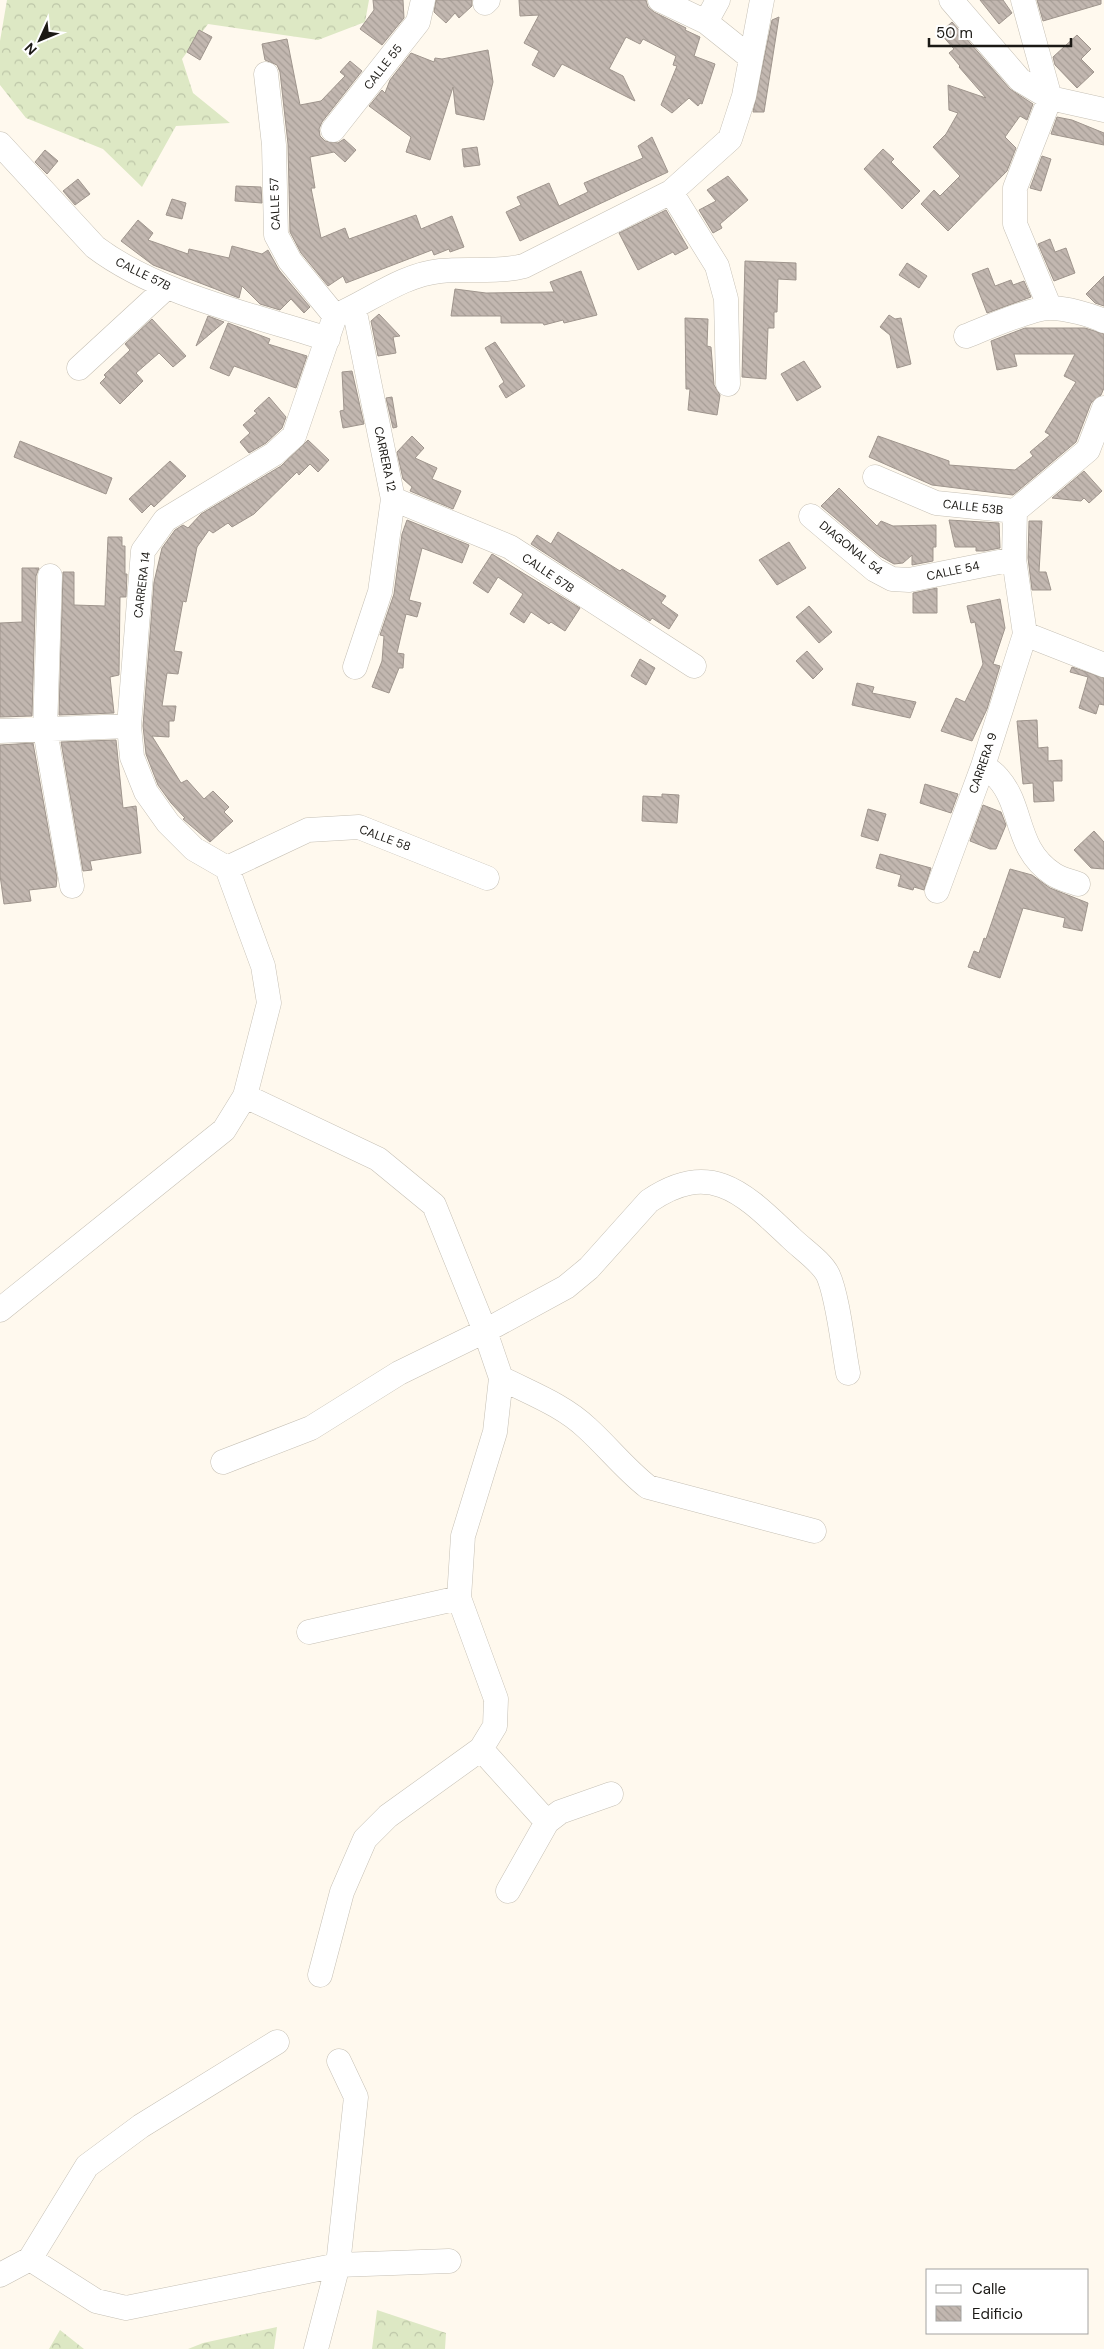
<svg xmlns="http://www.w3.org/2000/svg" width="1104" height="2349" font-family="'DM Sans',sans-serif">
<style>
.forest{fill:url(#forest-crowns)}
.building{fill:url(#building-back-hatch);stroke:#9f958d}
.lines{fill:none;stroke-linecap:round;stroke-linejoin:round}
.minor-casing{stroke:#c6c0b5;stroke-width:25}
.minor{stroke:#fff;stroke-width:24}
.labels{text-anchor:middle;stroke-width:5;stroke-linejoin:round;paint-order:stroke}
.street-label{font-size:12px;fill:#1b1915;stroke:#fff}
</style>
<defs>
<pattern id="forest-crowns" width="20" height="18" patternUnits="userSpaceOnUse" patternTransform="scale(1.25)"><rect width="20" height="18" fill="#dde8c4"/><path d="M2 6a3 3 0 1 1 6 0M12 15a3 3 0 1 1 6 0" fill="none" stroke="#bdc6a8"/></pattern>
<pattern id="building-back-hatch" width="6" height="6" patternUnits="userSpaceOnUse" patternTransform="scale(1.25)"><rect width="6" height="6" fill="#c2b7b0"/><path d="M-1 5l2 2M0 0l6 6M5-1l2 2" fill="none" stroke="#a69d96"/></pattern>
</defs>
<rect width="100%" height="100%" fill="#fff9ee"/>
<!-- forest -->
<path class="forest" d="M 7,0 L 369,0 L 365,22 L 318,40 L 208,24 L 182,59 L 193,93 L 230,123 L 176,126 L 142,187 L 103,149 L 26,118 L 0,85 L 0,41 Z
M 377,2310 L 446,2333 L 445,2349 L 372,2349 Z
M 277,2327 L 274,2349 L 188,2349 L 203,2343 Z
M 60,2330 L 84,2349 L 49,2349 Z"/>
<!-- building -->
<path class="building" d="M 373,0 L 403,0 L 404,18 L 382,45 L 360,29 L 374,10 Z
M 436,0 L 472,0 L 472,6 L 459,18 L 455,13 L 446,23 L 434,12 Z
M 519,0 L 646,0 L 648,7 L 654,12 L 686,28 L 685,30 L 700,37 L 694,56 L 715,64 L 702,104 L 700,103 L 698,106 L 689,98 L 672,113 L 661,105 L 677,66 L 673,65 L 676,56 L 643,39 L 640,44 L 626,37 L 609,69 L 623,76 L 635,101 L 562,64 L 554,77 L 532,65 L 539,51 L 524,43 L 539,15 L 520,16 Z
M 980,0 L 1003,0 L 1012,13 L 999,24 Z
M 1037,0 L 1101,0 L 1101,4 L 1043,21 Z
M 779,17 L 764,112 L 753,112 L 772,20 Z
M 952,22 L 1010,89 L 1033,104 L 1027,120 L 1020,116 L 1005,137 L 1016,148 L 1007,171 L 948,231 L 921,204 L 934,190 L 940,196 L 960,176 L 933,147 L 946,134 L 958,113 L 949,110 L 948,85 L 986,98 L 959,67 L 960,66 L 949,53 L 954,49 L 940,33 Z
M 199,30 L 212,37 L 200,60 L 187,52 Z
M 1077,35 L 1091,49 L 1081,59 L 1094,72 L 1077,88 L 1055,65 L 1053,57 Z
M 287,39 L 300,105 L 321,101 L 345,76 L 340,72 L 350,61 L 362,71 L 322,122 L 319,129 L 320,136 L 325,141 L 338,143 L 344,139 L 356,150 L 345,162 L 334,152 L 310,157 L 315,188 L 311,188 L 321,238 L 345,228 L 349,239 L 416,215 L 421,229 L 452,216 L 464,247 L 450,252 L 449,249 L 434,255 L 432,250 L 346,283 L 343,276 L 328,286 L 301,253 L 290,232 L 288,144 L 280,72 L 277,65 L 265,60 L 262,44 Z
M 488,50 L 493,82 L 484,120 L 456,114 L 453,87 L 430,160 L 406,152 L 411,137 L 369,106 L 382,90 L 385,93 L 390,80 L 411,53 L 434,62 L 435,58 L 442,59 Z
M 1057,117 L 1072,120 L 1104,133 L 1104,145 L 1051,134 Z
M 652,137 L 668,172 L 520,241 L 506,212 L 521,205 L 517,197 L 549,183 L 559,206 L 588,192 L 584,183 L 643,158 L 638,146 Z
M 477,147 L 480,165 L 464,167 L 462,149 Z
M 883,149 L 894,159 L 891,162 L 920,191 L 902,209 L 864,169 Z
M 45,150 L 58,161 L 47,174 L 35,162 Z
M 1042,156 L 1051,159 L 1041,191 L 1030,188 Z
M 728,176 L 748,200 L 720,224 L 722,228 L 713,233 L 699,210 L 716,201 L 707,190 Z
M 78,179 L 90,194 L 75,205 L 63,191 Z
M 236,186 L 261,187 L 262,203 L 235,201 Z
M 172,199 L 186,203 L 182,219 L 166,215 Z
M 666,210 L 688,248 L 675,255 L 673,252 L 638,270 L 619,233 Z
M 138,220 L 153,233 L 148,240 L 188,254 L 189,249 L 229,258 L 232,246 L 262,254 L 268,250 L 279,270 L 310,307 L 304,313 L 291,299 L 280,310 L 260,304 L 242,286 L 239,298 L 153,265 L 121,241 Z
M 1050,239 L 1055,252 L 1066,248 L 1075,273 L 1054,281 L 1038,244 Z
M 745,261 L 796,263 L 796,280 L 778,279 L 777,312 L 774,312 L 774,328 L 768,328 L 766,379 L 742,377 Z
M 907,263 L 927,276 L 919,288 L 899,275 Z
M 988,268 L 995,286 L 1011,280 L 1013,285 L 1024,281 L 1031,297 L 987,313 L 972,274 Z
M 581,271 L 597,315 L 564,323 L 563,320 L 544,325 L 543,323 L 501,323 L 501,316 L 451,316 L 455,289 L 486,293 L 554,292 L 550,282 Z
M 1104,276 L 1104,306 L 1095,303 L 1086,294 Z
M 379,314 L 400,336 L 393,337 L 396,353 L 378,356 L 371,321 Z
M 889,315 L 895,319 L 901,318 L 911,364 L 897,368 L 890,335 L 880,327 Z
M 208,316 L 224,322 L 196,346 Z
M 685,318 L 708,319 L 707,346 L 711,347 L 714,385 L 720,395 L 717,415 L 688,410 L 690,389 L 686,389 Z
M 152,319 L 186,356 L 173,367 L 159,353 L 136,373 L 143,381 L 120,404 L 100,383 L 106,377 L 104,375 L 130,350 L 125,344 Z
M 228,323 L 270,339 L 268,344 L 307,356 L 296,388 L 234,366 L 229,376 L 210,368 Z
M 1025,328 L 1085,328 L 1104,334 L 1104,388 L 1101,395 L 1091,403 L 1076,442 L 1013,495 L 932,485 L 869,457 L 878,436 L 949,461 L 949,465 L 1015,470 L 1033,456 L 1030,452 L 1050,435 L 1045,432 L 1076,382 L 1064,376 L 1075,354 L 1014,354 L 1017,366 L 997,370 L 991,341 Z
M 495,342 L 525,386 L 506,398 L 499,386 L 504,382 L 485,348 Z
M 804,361 L 821,387 L 797,401 L 781,374 Z
M 352,371 L 364,424 L 343,428 L 340,411 L 344,410 L 342,372 Z
M 269,397 L 286,417 L 282,428 L 266,443 L 249,453 L 240,442 L 250,433 L 243,425 L 257,413 L 254,411 Z
M 392,397 L 397,427 L 393,428 L 386,398 Z
M 412,436 L 424,448 L 415,458 L 437,468 L 432,479 L 461,491 L 453,509 L 410,491 L 412,487 L 403,479 L 397,452 Z
M 308,440 L 329,460 L 318,472 L 310,464 L 299,475 L 297,472 L 254,514 L 232,527 L 228,523 L 213,533 L 209,530 L 197,547 L 186,602 L 183,601 L 174,651 L 182,652 L 178,674 L 167,673 L 162,706 L 176,706 L 174,721 L 169,721 L 169,737 L 152,736 L 181,783 L 187,780 L 204,799 L 213,791 L 229,807 L 224,812 L 233,821 L 210,842 L 183,819 L 185,818 L 171,803 L 158,785 L 146,754 L 143,726 L 154,582 L 162,548 L 175,530 L 183,525 L 188,528 L 201,514 L 281,466 Z
M 20,441 L 112,478 L 106,494 L 14,457 Z
M 170,461 L 186,476 L 154,507 L 151,504 L 142,513 L 129,499 Z
M 1084,471 L 1102,491 L 1089,503 L 1084,498 L 1081,501 L 1052,498 Z
M 839,488 L 877,526 L 881,521 L 893,526 L 936,525 L 936,547 L 933,547 L 933,561 L 912,565 L 912,555 L 903,563 L 894,564 L 880,556 L 821,506 Z
M 407,520 L 469,545 L 462,563 L 422,548 L 409,600 L 421,603 L 417,617 L 406,614 L 397,653 L 404,654 L 403,668 L 399,668 L 389,693 L 372,687 L 382,661 L 384,636 L 380,635 L 394,594 L 402,534 Z
M 949,520 L 999,523 L 1000,548 L 984,551 L 976,551 L 976,547 L 955,547 Z
M 1029,521 L 1042,521 L 1039,572 L 1046,572 L 1051,590 L 1032,590 L 1028,558 Z
M 558,532 L 620,571 L 622,569 L 666,596 L 661,603 L 678,615 L 669,629 L 652,618 L 650,621 L 531,544 L 537,535 L 551,544 Z
M 108,537 L 122,537 L 122,546 L 125,546 L 125,574 L 127,574 L 126,597 L 120,597 L 119,675 L 110,677 L 114,713 L 59,715 L 63,572 L 74,572 L 74,605 L 105,606 Z
M 789,542 L 806,568 L 777,585 L 759,560 Z
M 492,554 L 580,608 L 565,631 L 551,622 L 549,624 L 531,612 L 524,623 L 510,614 L 523,594 L 498,577 L 488,593 L 473,583 Z
M 22,568 L 39,568 L 36,576 L 32,716 L 0,717 L 0,623 L 22,622 Z
M 937,588 L 937,613 L 913,613 L 913,593 Z
M 1000,599 L 1005,628 L 993,664 L 1000,666 L 987,709 L 972,741 L 941,731 L 956,698 L 965,702 L 983,664 L 975,622 L 971,623 L 967,606 Z
M 809,606 L 832,632 L 819,643 L 796,617 Z
M 807,651 L 823,669 L 813,679 L 796,661 Z
M 640,659 L 655,668 L 646,685 L 631,676 Z
M 1072,667 L 1104,678 L 1104,705 L 1099,704 L 1096,714 L 1079,708 L 1088,677 L 1070,672 Z
M 857,683 L 874,687 L 872,693 L 916,702 L 910,718 L 852,705 Z
M 1037,720 L 1038,748 L 1048,747 L 1048,761 L 1062,760 L 1062,781 L 1053,781 L 1054,801 L 1034,802 L 1033,783 L 1023,784 L 1017,721 Z
M 116,740 L 123,808 L 136,806 L 141,853 L 90,861 L 92,870 L 83,871 L 61,742 Z
M 33,743 L 57,878 L 56,887 L 29,890 L 31,901 L 4,904 L 0,875 L 0,745 Z
M 925,784 L 958,794 L 951,813 L 920,803 Z
M 662,794 L 679,795 L 677,823 L 642,821 L 643,796 L 662,797 Z
M 983,805 L 1001,812 L 1006,825 L 996,849 L 990,849 L 970,841 Z
M 868,809 L 886,814 L 878,841 L 861,836 Z
M 1094,831 L 1104,842 L 1104,869 L 1091,868 L 1074,850 Z
M 880,854 L 931,868 L 924,890 L 914,887 L 913,890 L 898,886 L 901,875 L 876,868 Z
M 1010,869 L 1032,875 L 1050,888 L 1088,903 L 1082,931 L 1063,927 L 1065,918 L 1023,908 L 1000,978 L 968,967 L 974,951 L 979,953 L 984,938 L 986,939 Z"/>
<g class="lines">
<defs>
<path id="minor" d="M 660,0 L 706,22 L 751,58
M 951,0 L 1020,80 L 1050,98 L 1104,110
M 1023,0 L 1050,98 L 1015,188 L 1015,224 L 1050,308
M 485,3 L 488,0
M 706,22 L 718,0
M 266,74 L 274,145 L 276,235 L 290,261 L 335,316
M 333,130 L 418,22 L 423,0
M 0,144 L 95,247 C 157,294 253,315 328,339
M 671,192 L 717,266 L 726,299 L 728,384
M 354,308 L 393,499 L 380,592 L 355,667
M 335,316 C 370,301 402,275 440,271 C 469,268 496,273 524,266 L 671,192 L 730,139 L 744,96 L 762,0
M 966,336 C 984,329 1034,307 1051,308 C 1066,308 1091,315 1104,321
M 79,368 L 167,287
M 875,477 L 936,503 L 1015,511
M 393,499 L 510,547 L 694,666
M 811,516 L 875,570 L 892,579 L 909,580 L 1014,559
M 50,576 L 45,730 L 72,886
M 1025,634 L 1104,665
M 0,731 L 129,726
M 983,766 C 988,769 994,773 998,778 C 1024,807 1014,848 1053,874 C 1060,879 1070,881 1078,884
M 227,868 L 194,849 L 168,823 L 146,792 L 132,757 L 129,726 L 143,551 L 165,520 L 274,454 L 294,436 L 335,316
M 227,868 L 308,830 L 359,827 L 487,878
M 937,891 L 983,766 L 1025,634 L 1014,559 L 1015,511 L 1088,450 L 1104,408
M 245,1096 L 378,1159 L 434,1205 L 485,1331 L 501,1378 L 495,1432 L 463,1536 L 459,1598 L 496,1699 L 495,1726 L 481,1749 L 388,1816 L 365,1839 L 342,1892 L 320,1975
M 0,1310 L 224,1130 L 245,1096 L 269,1003 L 263,966 L 227,868
M 501,1378 C 530,1393 563,1405 587,1428 C 608,1447 625,1469 648,1487 L 814,1531
M 223,1462 L 311,1428 L 399,1373 L 485,1331 L 566,1287 L 589,1268 L 649,1201 C 712,1158 745,1195 790,1237 C 802,1249 821,1261 828,1275 C 838,1297 843,1347 848,1373
M 309,1632 L 459,1598
M 481,1749 L 547,1822
M 508,1891 L 547,1822 L 560,1812 L 611,1794
M 30,2259 L 87,2166 L 141,2126 L 277,2042
M 0,2275 L 30,2259 L 96,2301 L 126,2308 L 338,2265 L 449,2261
M 316,2349 L 338,2265 L 356,2097 L 339,2061"/>
</defs>
<!-- minor casing -->
<use href="#minor" class="minor-casing"/>
<!-- minor -->
<use href="#minor" class="minor"/>
</g>
<g class="labels">
<!-- street labels -->
<g class="street-label">
<text transform="translate(383 67) rotate(-52)" y="4">CALLE 55</text>
<text transform="translate(275 204) rotate(-92)" y="4">CALLE 57</text>
<text transform="translate(143 274) rotate(26)" y="4">CALLE 57B</text>
<text transform="translate(385 459) rotate(78)" y="4">CARRERA 12</text>
<text transform="translate(973 507) rotate(6)" y="4">CALLE 53B</text>
<text transform="translate(851 548) rotate(39)" y="4">DIAGONAL 54</text>
<text transform="translate(953 571) rotate(-12)" y="4">CALLE 54</text>
<text transform="translate(548 573) rotate(34)" y="4">CALLE 57B</text>
<text transform="translate(142 585) rotate(-83)" y="4">CARRERA 14</text>
<text transform="translate(983 763) rotate(-71)" y="4">CARRERA 9</text>
<text transform="translate(385 838) rotate(20)" y="4">CALLE 58</text>
</g>
</g>
<!-- legend -->
<rect x="926" y="2269" width="162" height="65" fill="#ffffff" stroke="#a4a3a1"/>
<rect x="936" y="2285" width="25" height="8" fill="#ffffff" stroke="#a4a3a1"/>
<text x="972" y="2294" font-size="15" fill="#1b1915">Calle</text>
<rect x="936" y="2306" width="25" height="15" fill="url(#building-back-hatch)" stroke="#a4a3a1"/>
<text x="972" y="2319" font-size="15" fill="#1b1915">Edificio</text>
<!-- north arrow -->
<g transform="translate(40 40) rotate(226)" stroke="#ffffff" stroke-width="4" paint-order="stroke">
<path d="M0-4L9 19L0 12L-9 19Z" fill="#1b1915"/>
<text y="-8" font-size="14" font-weight="bold" text-anchor="middle" fill="#1b1915">N</text>
</g>
<!-- scale -->
<path d="M929 38v8h142v-8" fill="none" stroke="#1b1915" stroke-width="2.5"/>
<text x="936" y="38" font-size="15" fill="#1b1915" stroke="#ffffff" stroke-width="4" paint-order="stroke">50 m</text>
</svg>
